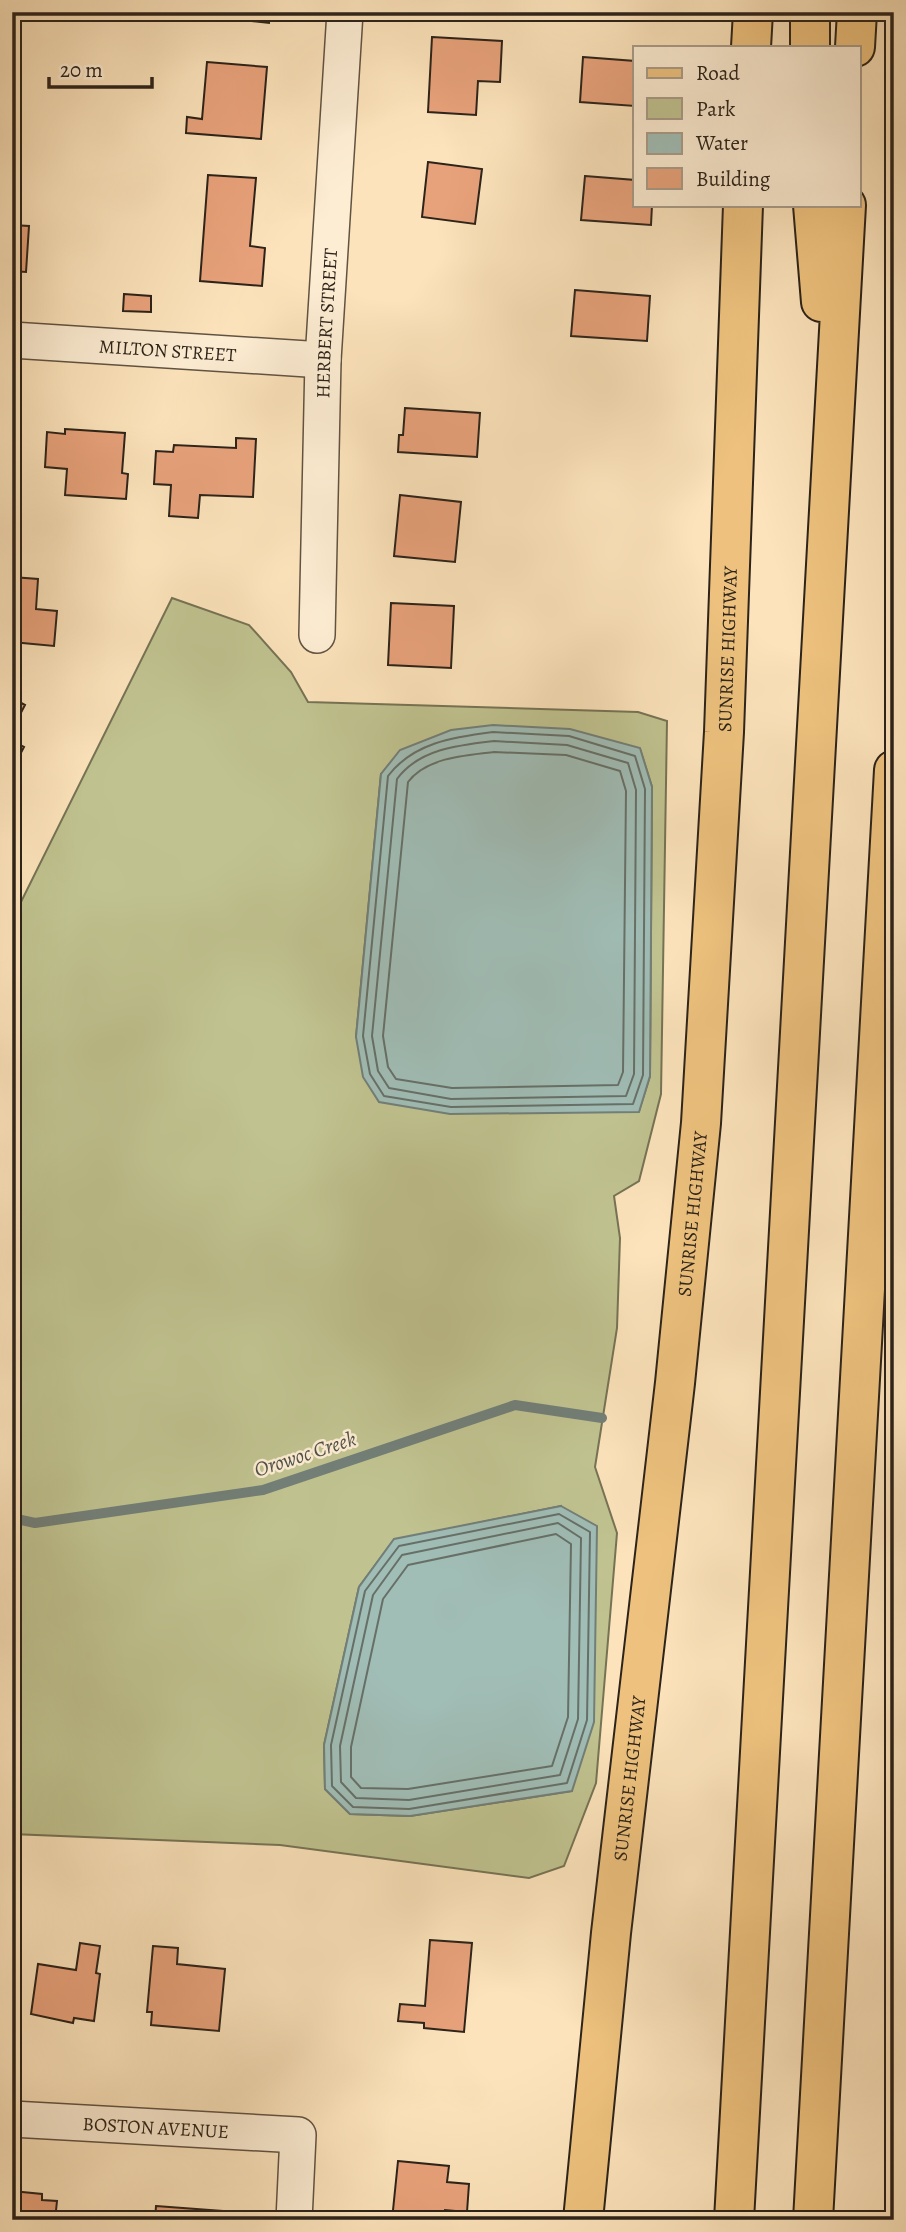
<svg xmlns="http://www.w3.org/2000/svg" width="906" height="2232" font-family="Alegreya,serif">
<style>
.green{fill:#c0c390;stroke:#767355;stroke-width:2;fill-rule:evenodd}
.water{fill:#a0bdb6;stroke:#727f78;stroke-width:2}
.lines{fill:none;stroke-linecap:round;stroke-linejoin:round}
.shore{stroke:#667068;stroke-width:2}
.stream{stroke:#727f78;stroke-width:10}
.building{fill:#e8a27b;stroke:#2c231a;stroke-width:2}
.minor-casing{stroke:#605342;stroke-width:38}
.major-casing{stroke:#2c231a;stroke-width:42}
.highway-casing{stroke:#2c231a;stroke-width:42}
.minor{stroke:#fdedd3;stroke-width:35}
.major{stroke:#eec27e;stroke-width:38}
.highway{stroke:#eec27e;stroke-width:38}
.labels{text-anchor:middle;stroke-width:5;stroke-linejoin:round;paint-order:stroke}
.street-label{font-size:19px;fill:#2c231a;stroke:#fdedd3}
.water-label{font-size:21px;font-style:italic;fill:#4f5149;stroke:#fdedd3}
</style>
<rect width="100%" height="100%" fill="#fce3bb"/>
<filter id="stains"><feTurbulence type="fractalNoise" baseFrequency=".00286" numOctaves="4"/><feColorMatrix values="0 0 0 0 .2 0 0 0 0 .09 0 0 0 0 .02 0 0 0 .5 -.17"/></filter>
<radialGradient id="worn" r=".72"><stop offset=".6" stop-color="#630" stop-opacity="0"/><stop offset="1" stop-color="#630" stop-opacity=".3"/></radialGradient>
<!-- green -->
<path class="green" d="M 172,598 L 249,625 L 291,672 L 308,702 L 638,712 L 667,721 L 661,1094 L 639,1181 L 614,1196 L 620,1238 L 617,1328 L 595,1467 L 617,1533 L 596,1783 L 564,1866 L 529,1878 L 280,1845 L 12,1834 L 12,920 ZM 640,749 L 652,787 L 650,1076 L 639,1111 L 356,1037 L 381,774 ZM 561,1506 L 572,1791 L 410,1816 L 350,1814 L 325,1789 L 324,1745 L 359,1587 L 394,1540 Z"/>
<!-- water -->
<path class="water" d="M 493,725 L 570,729 L 640,748 L 652,787 L 650,1076 L 639,1112 L 450,1114 L 379,1102 L 363,1077 L 356,1037 L 381,774 L 400,750 L 451,730 Z
M 561,1506 L 597,1526 L 594,1722 L 572,1791 L 410,1816 L 350,1814 L 325,1789 L 324,1745 L 359,1587 L 394,1539 Z"/>
<g class="lines">
<!-- shore -->
<path class="shore" d="M 493,732 L 569,736 L 635,756 L 645,789 L 643,1075 L 633,1104 L 451,1107 L 384,1096 L 370,1074 L 363,1036 L 388,776 C 413,743 453,737 493,732 Z
M 494,741 L 567,745 L 628,763 L 636,790 L 634,1074 L 626,1096 L 451,1099 L 389,1088 L 378,1071 L 372,1036 L 397,779 C 419,749 459,745 494,741 Z
M 494,752 L 566,755 L 620,771 L 626,791 L 623,1072 L 618,1085 L 452,1088 L 396,1079 L 388,1067 L 383,1036 L 408,782 C 426,758 465,755 494,752 Z
M 559,1514 L 590,1532 L 587,1720 L 567,1783 L 409,1809 L 353,1807 L 332,1786 L 331,1745 L 365,1591 L 399,1546 Z
M 558,1523 L 581,1538 L 578,1719 L 560,1775 L 409,1800 L 356,1798 L 341,1782 L 340,1746 L 373,1595 L 402,1555 Z
M 556,1534 L 571,1544 L 568,1717 L 552,1766 L 408,1789 L 361,1788 L 351,1777 L 351,1747 L 383,1599 L 408,1565 Z"/>
<!-- stream -->
<path class="stream" d="M 12,1518 L 35,1523 L 263,1490 L 515,1405 L 602,1418"/>
</g>
<!-- building -->
<path class="building" d="M 205,12 L 270,12 L 269,23 L 205,16 Z
M 432,37 L 502,41 L 500,82 L 478,81 L 476,115 L 428,112 Z
M 583,57 L 635,61 L 635,106 L 580,102 Z
M 207,62 L 267,67 L 261,139 L 186,133 L 187,117 L 202,119 Z
M 428,162 L 482,169 L 475,224 L 422,217 Z
M 208,175 L 256,178 L 250,246 L 265,248 L 262,286 L 200,281 Z
M 585,176 L 635,180 L 635,205 L 652,205 L 651,225 L 581,220 Z
M 12,225 L 29,226 L 26,272 L 12,271 Z
M 575,290 L 650,296 L 647,341 L 571,336 Z
M 124,294 L 151,296 L 151,312 L 123,311 Z
M 405,408 L 480,413 L 477,457 L 398,452 L 399,435 L 403,435 Z
M 12,426 L 20,426 L 16,485 L 12,484 Z
M 65,429 L 125,433 L 122,473 L 128,474 L 126,499 L 65,495 L 67,469 L 45,467 L 47,432 L 65,434 Z
M 236,438 L 256,439 L 253,497 L 200,495 L 198,518 L 169,516 L 171,485 L 154,484 L 156,451 L 173,452 L 174,445 L 236,448 Z
M 400,495 L 461,502 L 455,562 L 394,556 Z
M 12,577 L 38,579 L 36,609 L 57,611 L 54,646 L 12,642 Z
M 391,603 L 454,606 L 451,668 L 388,665 Z
M 12,698 L 25,705 L 12,730 Z
M 12,741 L 24,747 L 12,770 Z
M 430,1940 L 472,1943 L 464,2032 L 424,2028 L 424,2023 L 398,2021 L 400,2004 L 425,2006 Z
M 80,1943 L 100,1946 L 96,1973 L 100,1974 L 94,2021 L 74,2018 L 73,2023 L 31,2014 L 38,1964 L 76,1970 Z
M 153,1946 L 178,1948 L 177,1964 L 225,1969 L 219,2031 L 151,2025 L 152,2012 L 147,2012 Z
M 398,2161 L 449,2166 L 447,2182 L 469,2184 L 467,2212 L 445,2210 L 444,2220 L 392,2220 Z
M 12,2191 L 42,2194 L 42,2200 L 57,2201 L 55,2220 L 12,2220 Z
M 156,2206 L 236,2212 L 236,2220 L 155,2220 Z"/>
<g class="lines">
<defs>
<g id="minor">
<path id="s1" d="M 12,340 L 323,360"/>
<path id="s2" d="M 317,635 L 323,360 L 345,12"/>
<path id="s3" d="M 12,2119 L 298,2135 L 294,2220"/>
</g>
<g id="major">
<path d="M 751,47 L 753,12"/>
<path id="s4" d="M 583,2220 L 611,1933 L 675,1383 L 701,1123 L 724,732 L 743,205"/>
</g>
<path id="highway" d="M 810,12 L 810,47
M 855,47 L 857,12
M 813,205 L 821,302
M 734,2220 L 846,205
M 813,2220 L 894,770"/>
</defs>
<!-- minor casing -->
<use href="#minor" class="minor-casing"/>
<!-- major casing -->
<use href="#major" class="major-casing"/>
<!-- highway casing -->
<use href="#highway" class="highway-casing"/>
<!-- minor -->
<use href="#minor" class="minor"/>
<!-- major -->
<use href="#major" class="major"/>
<!-- highway -->
<use href="#highway" class="highway"/>
</g>
<g class="labels">
<!-- street labels -->
<g class="street-label">
<text dy="7" stroke="none"><textPath href="#s2" startOffset="312">HERBERT STREET</textPath></text>
<text dy="7" stroke="none"><textPath href="#s1" startOffset="156">MILTON STREET</textPath></text>
<text dy="7" stroke="none"><textPath href="#s4" startOffset="1578">SUNRISE HIGHWAY</textPath></text>
<text dy="7" stroke="none"><textPath href="#s4" startOffset="1012">SUNRISE HIGHWAY</textPath></text>
<text dy="7" stroke="none"><textPath href="#s4" startOffset="444">SUNRISE HIGHWAY</textPath></text>
<text dy="7" stroke="none"><textPath href="#s3" startOffset="144">BOSTON AVENUE</textPath></text>
</g>
<!-- water labels -->
<g class="water-label">
<text transform="translate(305 1454) rotate(-18)" y="7">Orowoc Creek</text>
</g>
</g>
<!-- margin -->
<rect width="906" height="2232" fill="none" stroke="#fce3bb" stroke-width="42"/>
<rect x="14" y="14" width="878" height="2204" fill="none" stroke="#2c231a" stroke-width="3.5"/>
<rect x="21" y="21" width="864" height="2190" fill="none" stroke="#2c231a" stroke-width="2"/>
<!-- legend -->
<rect x="633" y="46" width="228" height="161" fill="#fdedd3" stroke="#a99c89" stroke-width="2"/>
<rect x="647" y="68" width="35" height="10" fill="#eec27e" stroke="#a99c89" stroke-width="2"/>
<text x="696" y="80" font-size="21" fill="#2c231a">Road</text>
<rect x="647" y="98" width="35" height="21" fill="#c0c390" stroke="#a99c89" stroke-width="2"/>
<text x="696" y="116" font-size="21" fill="#2c231a">Park</text>
<rect x="647" y="133" width="35" height="21" fill="#a0bdb6" stroke="#a99c89" stroke-width="2"/>
<text x="696" y="150" font-size="21" fill="#2c231a">Water</text>
<rect x="647" y="168" width="35" height="21" fill="#e8a27b" stroke="#a99c89" stroke-width="2"/>
<text x="696" y="186" font-size="21" fill="#2c231a">Building</text>
<!-- scale -->
<path d="M49 77v10h103v-10" fill="none" stroke="#2c231a" stroke-width="3.5"/>
<text x="60" y="77" font-size="21" fill="#2c231a" stroke="#fdedd3" stroke-width="5" paint-order="stroke">20 m</text>
<rect width="100%" height="100%" filter="url(#stains)"/>
<rect width="100%" height="100%" fill="url(#worn)"/>
</svg>
